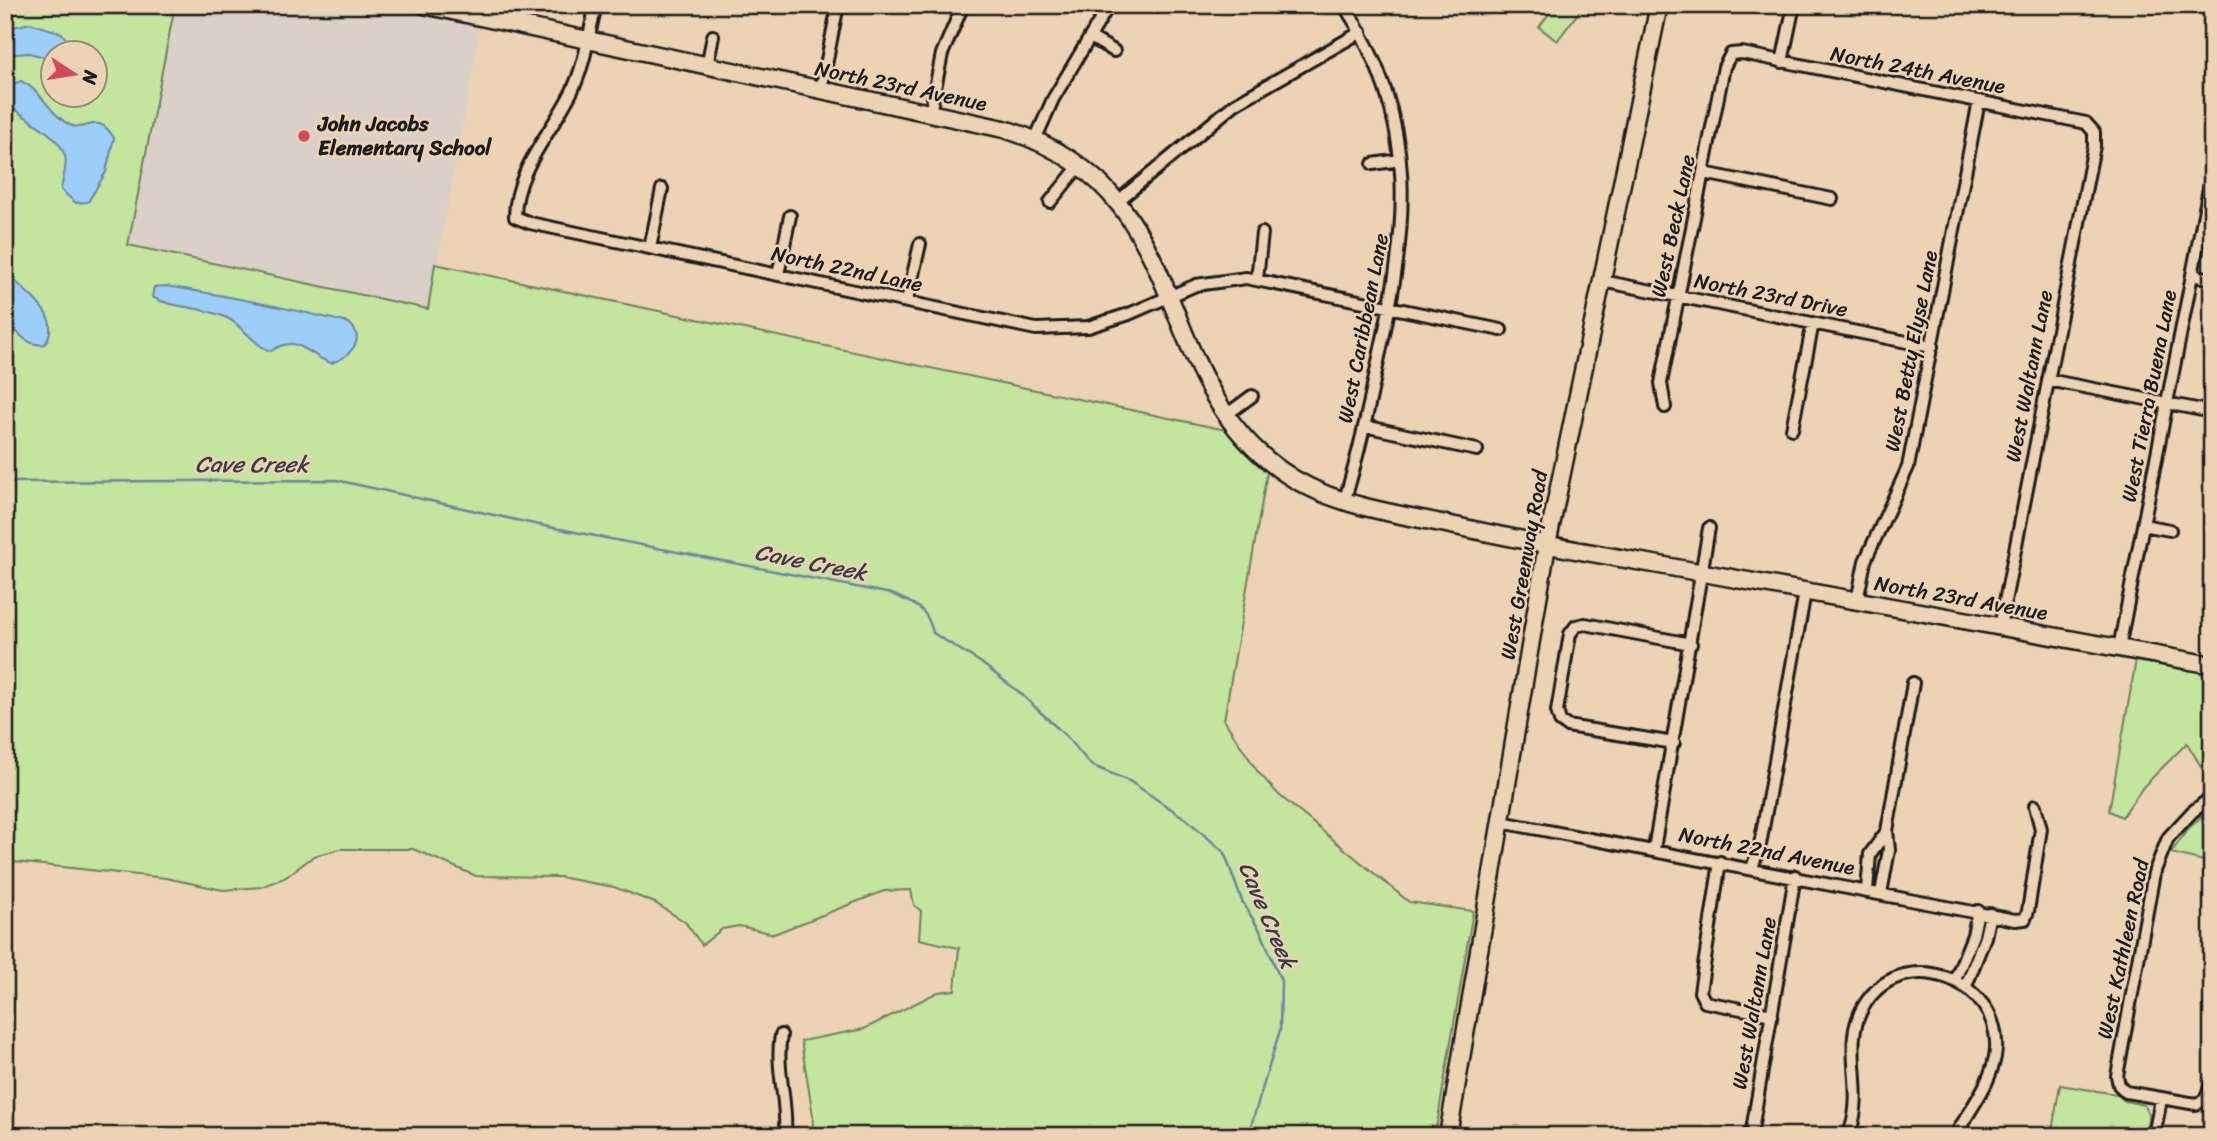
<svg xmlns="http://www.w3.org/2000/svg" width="2217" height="1141" font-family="Sriracha,sans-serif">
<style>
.built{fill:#dbd0c8}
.green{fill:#c3e59e;stroke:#70805d;stroke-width:2;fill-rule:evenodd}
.water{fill:#9dcdf9;stroke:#6986a1;stroke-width:2}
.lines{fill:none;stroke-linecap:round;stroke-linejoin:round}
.stream{stroke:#6986a1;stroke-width:2.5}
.street-casing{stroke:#1c1c1c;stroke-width:16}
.secondary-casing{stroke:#1c1c1c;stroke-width:21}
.street{stroke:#ecd3b4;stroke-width:10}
.secondary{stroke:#ecd3b4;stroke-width:16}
.poi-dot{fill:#d1495b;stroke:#ecd3b4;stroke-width:2.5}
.labels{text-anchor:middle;stroke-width:5;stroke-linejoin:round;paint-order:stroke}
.street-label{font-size:21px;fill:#1c1c1c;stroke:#ecd3b4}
.poi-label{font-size:21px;font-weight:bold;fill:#1c1c1c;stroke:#ecd3b4;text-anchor:start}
.water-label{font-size:23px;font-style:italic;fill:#363f48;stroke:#ecd3b4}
</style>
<rect width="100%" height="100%" fill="#ecd3b4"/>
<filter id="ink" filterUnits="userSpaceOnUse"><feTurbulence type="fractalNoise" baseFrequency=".0143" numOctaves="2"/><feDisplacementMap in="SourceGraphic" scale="14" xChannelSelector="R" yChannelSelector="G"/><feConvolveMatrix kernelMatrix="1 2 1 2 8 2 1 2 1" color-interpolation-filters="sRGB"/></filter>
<g filter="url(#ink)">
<!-- built -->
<path class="built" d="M 175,5 L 424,5 L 482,19 L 429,309 L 128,245 Z"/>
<!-- green -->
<path class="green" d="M 5,5 L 175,5 L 128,245 L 428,309 L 435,264 L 1240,433 L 1269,461 L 1224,720 L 1258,772 L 1279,795 L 1409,902 L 1473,911 L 1435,1136 L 812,1136 L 813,1116 L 801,1041 L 864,1029 L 938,992 L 955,990 L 959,948 L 919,939 L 921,911 L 914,905 L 911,890 L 884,891 L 774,934 L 739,926 L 722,929 L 702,945 L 685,922 L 655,903 L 614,887 L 559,877 L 476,876 L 413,849 L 340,849 L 314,856 L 286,877 L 261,887 L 223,890 L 166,878 L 5,861 ZM 52,52 L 94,52 L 94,94 L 52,94 Z
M 1556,5 L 1584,5 L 1557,41 L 1539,27 Z
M 2136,660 L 2212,674 L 2212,785 L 2187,743 L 2144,786 L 2122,817 L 2109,811 Z
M 2212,807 L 2212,863 L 2171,853 L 2188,829 Z
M 2060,1085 L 2116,1094 L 2125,1101 L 2144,1105 L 2149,1114 L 2145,1136 L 2051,1136 Z"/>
<!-- water -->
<path class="water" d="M 30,23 L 62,33 L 68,42 L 65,52 L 52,52 L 52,59 L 29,53 L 5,55 L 5,29 Z
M 21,81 C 43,91 49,114 70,125 C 88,133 97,110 114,138 L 106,172 L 88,202 L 76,203 L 61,190 C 62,180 68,166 65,156 C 56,125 7,117 5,92 L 13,84 Z
M 5,269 C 19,291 66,313 45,344 C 27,348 8,326 5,310 C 3,297 5,282 5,269 Z
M 166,286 C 228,296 289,308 349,323 C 368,340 348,358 331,363 C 305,354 299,333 271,351 C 256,347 244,327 227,318 C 203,306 174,309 152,297 L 154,287 Z"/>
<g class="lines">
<!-- stream -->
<path class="stream" d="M 5,482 L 336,480 L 539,525 L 892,594 C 916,605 927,607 933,633 L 980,662 L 1019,692 L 1068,738 L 1091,765 L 1131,782 L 1186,819 L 1224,852 L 1242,901 L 1262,934 L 1281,981 L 1280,1030 L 1248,1136"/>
<defs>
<path id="street" d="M 596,5 C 589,33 585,63 573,89 C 553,131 515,169 515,217 L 530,223 L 1036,329 L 1088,327 L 1129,314 L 1196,285 L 1246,278 L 1501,330
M 1344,5 C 1421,123 1408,228 1379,357 C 1369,406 1359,454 1344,502
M 1090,37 L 1114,51
M 1782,62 L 1794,5
M 707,66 L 713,36
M 821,90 L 838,5
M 930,113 L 942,54 L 963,5
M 1035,140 L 1053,99 L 1109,5
M 1373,164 L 1400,160
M 1704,173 L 1832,199
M 1118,201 L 1235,104 L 1361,32
M 1050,202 L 1080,165
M 650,248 L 662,189
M 778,275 L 790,216
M 2192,275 L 2212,279
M 1257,279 L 1262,233
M 1602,281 L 1932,347
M 907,301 L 920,244
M 2048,380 L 2212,412
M 1665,407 L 1661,383 L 1724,67 L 1731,54 L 1742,53 L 2086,123 L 2094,132 L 2094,146 L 2000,627
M 1226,415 L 1252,396
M 1364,426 L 1477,450
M 1792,429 L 1813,323
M 2143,525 L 2170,530
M 1857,601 L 1865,561 L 1908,467 L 1979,101
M 2119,648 L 2212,173
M 1674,743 L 1567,726 L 1560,721 L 1557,711 L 1570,634 L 1576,626 L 1585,624 L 1691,644
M 2212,797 L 2192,812 L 2168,838 L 2154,873 L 2117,1076 L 2119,1085 L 2126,1092 L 2196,1104 L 2205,1100 L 2212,1082
M 1501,822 L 2015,920 L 2025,919 L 2028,911 L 2041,829 L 2035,806
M 1654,849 L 1709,528
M 1720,862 L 1700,992 L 1705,1002 L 1772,1015
M 1752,868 L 1760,845 L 1805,592
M 1867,890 L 1870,854 L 1887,831
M 1881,893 L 1889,850 L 1887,831 L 1913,683
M 1955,980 L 1973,935 L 1978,911
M 1966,986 L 1985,937 L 1990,914
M 781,1035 C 775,1069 788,1101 785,1136
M 1751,1136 L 1795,876
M 1848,1136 C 1869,1089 1837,1043 1867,1001 C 1907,944 2000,981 1996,1049 C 1994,1080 1970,1109 1955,1136
M 2154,1136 L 2161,1099"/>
<path id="secondary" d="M 424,5 L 1004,129 C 1197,187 1147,374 1279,469 C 1328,505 1388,512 1446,524 C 1515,539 1584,552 1654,564 C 1840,597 2026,631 2212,665
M 1448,1136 L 1547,545 L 1659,5"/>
</defs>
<!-- street casing -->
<use href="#street" class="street-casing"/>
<!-- secondary casing -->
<use href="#secondary" class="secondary-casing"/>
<!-- street -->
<use href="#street" class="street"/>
<!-- secondary -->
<use href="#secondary" class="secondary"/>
</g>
</g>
<!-- markers -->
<circle class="poi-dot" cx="304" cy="136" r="7"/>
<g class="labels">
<!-- street labels -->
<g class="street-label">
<text transform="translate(1918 70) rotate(11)" y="7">North 24th Avenue</text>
<text transform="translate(901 86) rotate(12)" y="7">North 23rd Avenue</text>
<text transform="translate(1673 226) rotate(-78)" y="7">West Beck Lane</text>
<text transform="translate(847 269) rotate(12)" y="7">North 22nd Lane</text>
<text transform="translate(1771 295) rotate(11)" y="7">North 23rd Drive</text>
<text transform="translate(1363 328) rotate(-79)" y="7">West Caribbean Lane</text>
<text transform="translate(1911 351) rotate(-79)" y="7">West Betty Elyse Lane</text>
<text transform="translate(2029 376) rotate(-79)" y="7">West Waltann Lane</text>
<text transform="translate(2149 396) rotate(-79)" y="7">West Tierra Buena Lane</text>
<text transform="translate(1524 565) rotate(-80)" y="7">West Greenway Road</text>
<text transform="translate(1961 598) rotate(10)" y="7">North 23rd Avenue</text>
<text transform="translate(1767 851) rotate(11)" y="7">North 22nd Avenue</text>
<text transform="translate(2123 949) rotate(-78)" y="7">West Kathleen Road</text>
<text transform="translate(1754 1003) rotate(-80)" y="7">West Waltann Lane</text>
</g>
<!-- poi labels -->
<g class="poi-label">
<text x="318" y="131">John Jacobs<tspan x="318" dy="24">Elementary School</tspan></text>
</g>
<!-- water labels -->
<g class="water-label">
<text x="252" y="472">Cave Creek</text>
<text transform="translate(811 562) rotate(11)" y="8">Cave Creek</text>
<text transform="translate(1268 915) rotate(67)" y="8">Cave Creek</text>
</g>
</g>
<!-- margin -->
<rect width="2217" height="1141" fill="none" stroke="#ecd3b4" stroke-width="28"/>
<rect x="14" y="14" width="2189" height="1113" fill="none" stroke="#1c1c1c" stroke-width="2.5" filter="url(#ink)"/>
<!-- north arrow -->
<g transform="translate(74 74) rotate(102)"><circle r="33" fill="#ecd3b4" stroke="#998a77" stroke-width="2"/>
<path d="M0-5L12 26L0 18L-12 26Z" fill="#d1495b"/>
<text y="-10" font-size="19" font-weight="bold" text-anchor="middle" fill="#1c1c1c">N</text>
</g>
</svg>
